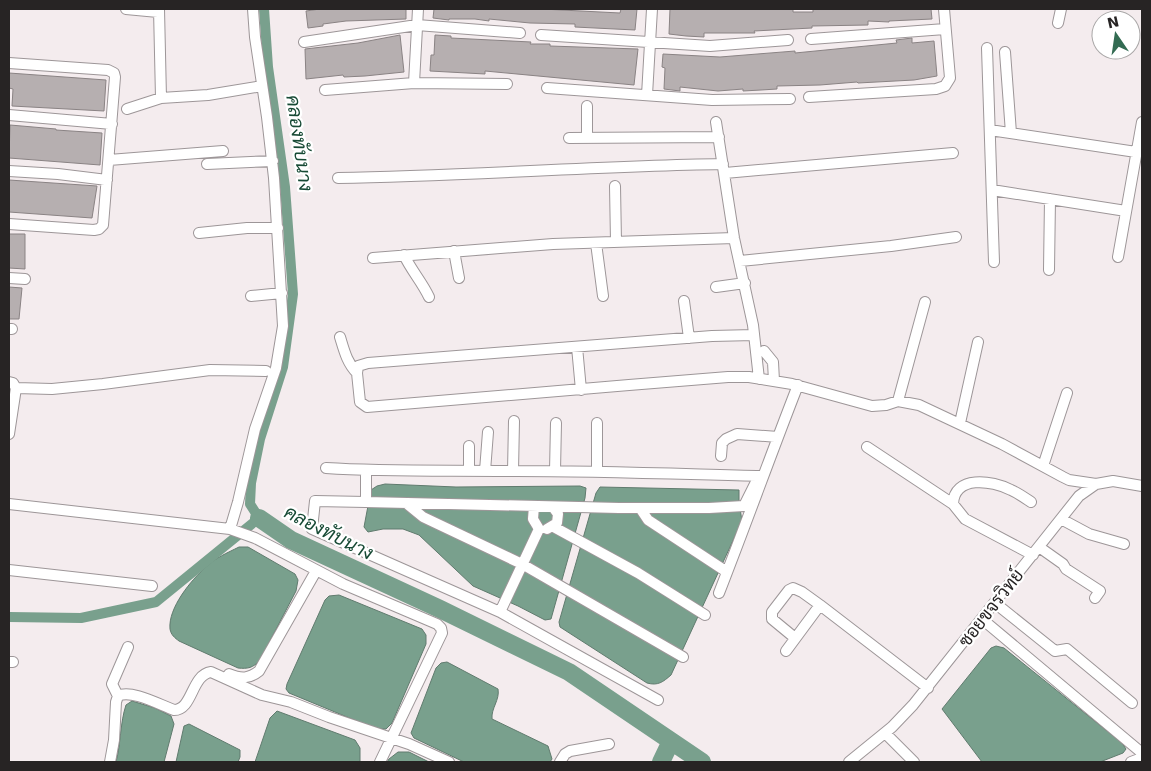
<svg xmlns="http://www.w3.org/2000/svg" width="1151" height="771" font-family="'DejaVu Sans',Sarabun,sans-serif">
<style>
.water{fill:#79a08d;stroke:#607b6e}
.lines{fill:none;stroke-linecap:round;stroke-linejoin:round}
.canal{stroke:#79a08d;stroke-width:10}
.river{stroke:#79a08d;stroke-width:18}
.building{fill:#b6afb0;stroke:#8a8384}
.minor-casing{stroke:#9d9698;stroke-width:12}
.minor{stroke:#fff;stroke-width:10}
.labels{text-anchor:middle;stroke-width:4.5;stroke-linejoin:round;paint-order:stroke}
.street-label{font-size:18px;fill:#272424;stroke:#fff}
.water-label{font-size:19px;font-style:italic;fill:#174a35;stroke:#fff}
</style>
<rect width="100%" height="100%" fill="#f4ecee"/>
<!-- water -->
<path class="water" d="M 385,484 L 456,487 L 580,486 L 586,488 L 585,498 L 551,619 L 545,620 L 518,606 L 473,586 L 419,535 L 403,529 L 383,529 L 368,532 L 364,527 L 371,490 L 377,486 Z
M 600,487 L 739,490 L 739,502 L 742,521 L 671,675 C 663,682 658,686 647,683 L 560,627 L 559,622 L 596,493 Z
M 239,547 L 248,547 L 295,574 L 298,580 L 296,591 L 260,660 C 253,668 248,669 238,668 L 179,641 C 175,638 171,635 170,629 C 168,608 191,580 206,567 C 215,558 227,553 239,547 Z
M 339,595 L 422,629 L 426,635 L 426,644 L 392,723 L 386,729 L 376,729 L 289,693 L 286,689 L 287,684 L 325,600 L 329,596 Z
M 996,646 L 1004,648 L 1122,743 L 1126,749 L 1123,753 L 1100,762 L 982,762 L 942,709 L 991,648 Z
M 447,662 L 498,689 C 500,700 491,708 492,719 L 548,746 L 552,759 L 550,762 L 464,762 L 414,738 L 411,733 L 436,668 L 441,663 Z
M 132,701 L 155,708 L 171,716 L 174,724 L 164,762 L 116,762 C 121,743 120,723 126,705 Z
M 277,711 L 355,740 L 360,748 L 360,762 L 255,762 L 270,718 Z
M 189,724 L 240,750 L 240,757 L 238,762 L 176,762 L 184,726 Z
M 398,752 L 409,752 L 429,762 L 387,762 L 389,759 Z"/>
<g class="lines">
<!-- canal -->
<path class="canal" d="M 9,617 L 81,618 L 156,602 L 259,518 L 250,504 L 251,483 L 260,439 L 283,367 L 293,294 L 285,187 L 268,67 L 264,9"/>
<!-- river -->
<path class="river" d="M 259,518 L 291,540 L 440,609 L 569,672 L 702,762
M 661,762 L 671,741"/>
</g>
<!-- building -->
<path class="building" d="M 320,9 L 406,9 L 406,19 L 346,21 L 323,24 L 323,26 L 308,28 L 306,11 Z
M 434,9 L 542,9 L 620,13 L 621,9 L 637,9 L 635,30 L 575,27 L 575,24 L 530,23 L 489,19 L 489,21 L 475,19 L 449,19 L 449,20 L 433,18 Z
M 670,9 L 793,9 L 793,12 L 813,12 L 813,9 L 931,9 L 932,19 L 889,21 L 889,22 L 868,21 L 868,25 L 812,26 L 812,28 L 754,31 L 755,33 L 704,33 L 704,37 L 686,36 L 669,34 Z
M 400,35 L 404,72 L 365,76 L 344,77 L 343,75 L 306,79 L 305,49 L 358,43 Z
M 435,35 L 451,36 L 451,38 L 531,42 L 530,44 L 550,44 L 550,46 L 638,49 L 634,85 L 485,71 L 485,74 L 430,71 L 431,55 L 434,55 Z
M 912,38 L 912,43 L 934,41 L 937,76 L 914,80 L 858,83 L 857,82 L 820,85 L 777,86 L 777,89 L 761,90 L 743,91 L 743,89 L 718,91 L 680,87 L 680,91 L 664,89 L 665,68 L 662,67 L 663,54 L 720,57 L 795,51 L 795,53 L 897,43 L 896,40 Z
M 9,73 L 106,80 L 104,111 L 12,106 L 13,89 L 9,88 Z
M 10,125 L 56,129 L 56,130 L 102,133 L 100,165 L 9,158 Z
M 9,180 L 97,186 L 92,218 L 9,212 Z
M 9,234 L 25,234 L 25,269 L 9,268 Z
M 9,287 L 22,288 L 19,319 L 9,319 Z"/>
<g class="lines">
<defs>
<path id="minor" d="M 126,9 L 158,12
M 159,9 L 161,98
M 1058,23 L 1061,9
M 541,35 L 710,46 L 788,40
M 811,39 L 945,29
M 304,42 L 417,25 L 520,33
M 987,48 L 994,262
M 1005,52 L 1011,133
M 9,63 L 108,70 L 114,73 L 115,77 L 103,225 L 99,229 L 94,230 L 9,224
M 414,83 L 418,9
M 547,88 L 712,100 L 790,99
M 325,90 L 414,83 L 507,84
M 647,95 L 652,9
M 809,97 L 936,89 L 945,86 L 950,78 L 944,9
M 587,106 L 587,138
M 127,109 L 161,98 L 208,95 L 262,86
M 9,115 L 112,124
M 716,122 L 734,238 L 753,325 L 759,379
M 990,130 L 1136,152
M 569,138 L 719,137
M 109,160 L 223,151
M 207,164 L 273,161
M 9,171 L 58,174 L 107,180
M 725,173 L 953,153
M 338,178 C 466,176 595,166 723,164
M 615,186 L 616,242
M 992,190 L 1126,211
M 199,233 L 247,228 L 278,228
M 596,243 L 603,296
M 454,251 L 459,278
M 404,255 C 411,270 422,282 429,297
M 1118,257 L 1142,122
M 373,258 L 553,244 L 734,238
M 740,261 L 891,246 L 956,237
M 1049,270 L 1050,199
M 9,278 L 25,279
M 716,287 L 745,283
M 251,296 L 282,293
M 684,301 L 689,338
M 9,329 L 12,329
M 754,335 L 712,336 L 368,363 L 358,366 L 357,373 L 360,402 L 367,407 L 629,385 L 728,377 L 749,377 L 792,384 L 872,406 L 886,405 L 898,401 L 919,405 L 1002,444 L 1063,477 L 1069,480 L 1096,484
M 340,337 C 344,350 347,363 357,373
M 577,347 L 581,390
M 764,351 L 773,362 L 774,381
M 9,382 L 13,383 L 16,388 L 9,434
M 16,388 L 52,389 L 103,384 L 210,370 L 266,371
M 898,401 L 925,302
M 960,423 L 978,342
M 867,447 L 953,504 L 965,519 L 1033,555
M 721,456 L 722,443 L 726,439 L 737,434 L 778,437
M 1043,466 L 1067,393
M 326,468 C 389,472 453,470 516,471 C 598,471 680,474 762,476
M 366,470 L 366,502 L 619,508 L 709,508 L 744,506 L 759,476
M 469,470 L 469,446
M 485,471 L 488,432
M 513,471 L 514,421
M 555,471 L 556,423
M 597,471 L 597,423
M 366,502 L 315,501 L 312,529 L 500,612 L 658,700
M 406,503 L 423,517 L 522,564 L 683,657
M 9,504 L 230,529 L 255,538 L 343,584 L 437,624 L 441,628 L 442,633 L 380,762
M 953,504 C 954,475 992,480 1011,490 C 1018,493 1025,498 1031,502
M 640,508 L 648,520 L 727,572
M 1061,519 L 1089,534 L 1124,544
M 552,526 L 638,573 L 705,615
M 230,529 L 238,502 L 255,429 L 276,368 L 283,326 L 274,178 L 267,117 L 255,37 L 253,9
M 547,529 L 557,523 L 558,514 L 553,507
M 1039,547 L 1063,564 L 1066,569 L 1100,591 L 1095,598
M 9,570 L 152,586
M 719,593 C 746,524 771,454 798,385
M 995,603 L 1055,651 L 1067,649 L 1132,703
M 500,612 L 539,529 L 533,519 L 534,506
M 982,619 L 1142,753
M 795,638 L 772,619 L 772,612 L 789,590 L 793,588 L 802,592 L 820,605
M 786,651 L 820,605 L 928,688
M 9,662 L 13,662
M 229,674 C 241,679 249,679 259,671 L 316,571
M 118,696 L 112,684 L 128,647
M 885,733 L 914,762
M 110,762 L 114,740 L 116,702 L 118,696 C 131,689 160,705 174,710 C 193,710 191,675 211,672 L 262,695 L 291,702 L 329,717 L 409,744 L 449,762
M 560,762 L 565,754 L 570,751 L 609,744
M 849,762 L 892,727 L 913,705 L 1079,496 L 1096,484 L 1113,481 L 1142,486
M 1131,762 L 1139,759"/>
</defs>
<!-- minor casing -->
<use href="#minor" class="minor-casing"/>
<!-- minor -->
<use href="#minor" class="minor"/>
</g>
<g class="labels">
<!-- street labels -->
<g class="street-label">
<text transform="translate(991 608) rotate(-52)" y="6">ซอยขจรวิทย์</text>
</g>
<!-- water labels -->
<g class="water-label">
<text transform="translate(300 143) rotate(82)" y="7">คลองทับนาง</text>
<text transform="translate(329 532) rotate(27)" y="7">คลองทับนาง</text>
</g>
</g>
<!-- border -->
<rect width="1151" height="771" fill="none" stroke="#272424" stroke-width="20"/>
<!-- north arrow -->
<g transform="translate(1116 35) rotate(347)"><circle r="24" fill="#ffffff" stroke="#a9a7a7"/>
<path d="M0-4L9 19L0 12L-9 19Z" fill="#336b52"/>
<text y="-8" font-size="14" font-weight="bold" text-anchor="middle" fill="#272424">N</text>
</g>
</svg>
